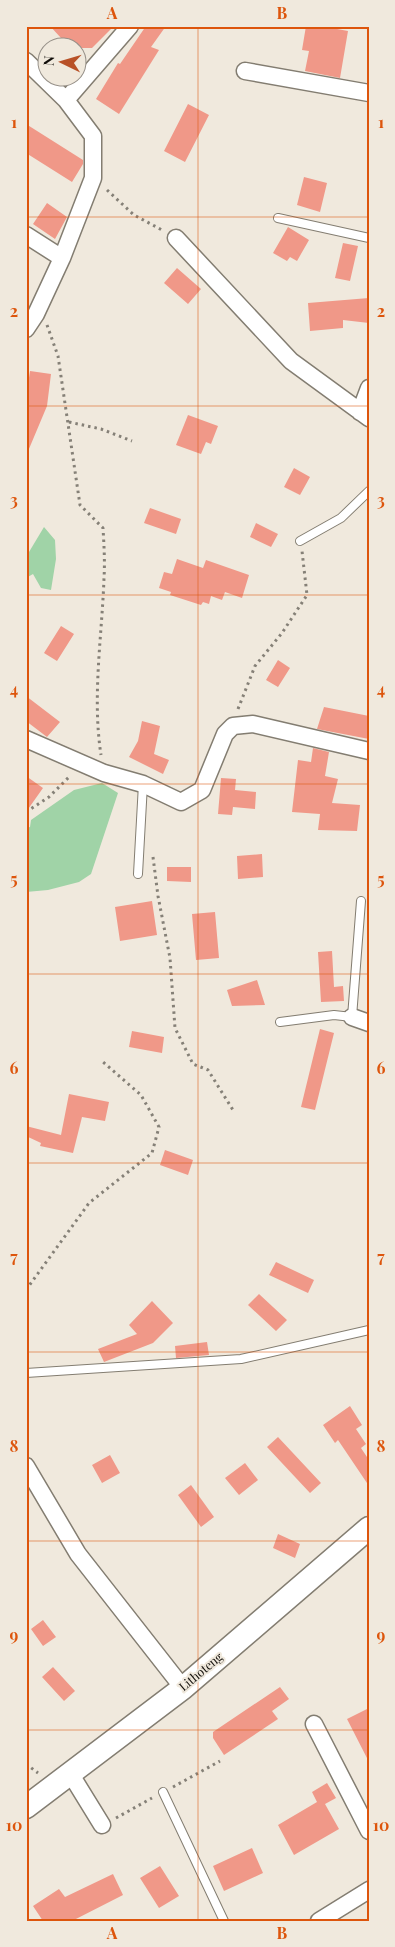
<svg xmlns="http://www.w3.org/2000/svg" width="395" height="1947" font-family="'Playfair Display',serif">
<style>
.green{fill:#a0d3a7}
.building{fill:#f09888}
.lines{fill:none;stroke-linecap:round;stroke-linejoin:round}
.lane-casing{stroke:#837d71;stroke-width:10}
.street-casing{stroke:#837d71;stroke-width:19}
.secondary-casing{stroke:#837d71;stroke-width:25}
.path{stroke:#858077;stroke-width:3;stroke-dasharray:2.5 4;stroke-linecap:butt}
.lane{stroke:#fff;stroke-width:8}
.street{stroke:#fff;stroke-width:16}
.secondary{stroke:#fff;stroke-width:22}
.grid{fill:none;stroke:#dd550c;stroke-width:1;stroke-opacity:0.55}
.labels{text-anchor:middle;stroke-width:4;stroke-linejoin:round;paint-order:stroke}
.street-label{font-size:12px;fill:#110e0a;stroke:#f0e9dd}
.neatline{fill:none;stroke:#dd550c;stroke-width:2}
.grid-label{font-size:16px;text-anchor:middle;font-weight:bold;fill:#dd550c}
</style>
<rect width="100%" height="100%" fill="#f0e9dd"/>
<!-- green -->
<path class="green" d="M 44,527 L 55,540 L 56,559 L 51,590 L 41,588 L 33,574 L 26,578 L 26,557 Z
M 102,783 L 118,793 L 91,874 L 79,882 L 48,890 L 26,892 L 26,828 L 30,827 L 31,820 L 74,790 Z"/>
<!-- building -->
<path class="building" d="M 50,26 L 114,26 L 92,48 L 52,48 L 61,38 Z
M 146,26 L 166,26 L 151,47 L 159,50 L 119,114 L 96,99 L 118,63 L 120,64 Z
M 306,26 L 321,26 L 348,31 L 340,78 L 305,71 L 309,51 L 302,50 Z
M 188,104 L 209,115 L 185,162 L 164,151 Z
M 26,124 L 83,160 L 83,164 L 72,182 L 26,153 Z
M 304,177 L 327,183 L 320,212 L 297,205 Z
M 47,203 L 67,217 L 55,239 L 33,224 Z
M 288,227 L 309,240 L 297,261 L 290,257 L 287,261 L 273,253 Z
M 343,243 L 358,246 L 350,281 L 335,278 Z
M 177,268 L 201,289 L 188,304 L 164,283 Z
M 369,298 L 369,323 L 343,320 L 343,328 L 310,331 L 308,303 Z
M 30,371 L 51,374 L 47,406 L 26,456 L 26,398 Z
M 188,415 L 218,426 L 211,444 L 206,442 L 201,454 L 176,445 Z
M 294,468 L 310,477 L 300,495 L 284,487 Z
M 150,508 L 181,519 L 176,534 L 144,523 Z
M 256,523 L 278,534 L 271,547 L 250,537 Z
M 177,559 L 203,568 L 206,560 L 249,575 L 242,598 L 225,592 L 222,600 L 211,596 L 209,604 L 203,602 L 201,605 L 170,595 L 171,592 L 159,588 L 164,572 L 172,574 Z
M 61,626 L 74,634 L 57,661 L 44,653 Z
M 278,660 L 290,668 L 278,687 L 266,680 Z
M 26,696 L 60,722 L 47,737 L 26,721 Z
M 324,707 L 369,716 L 369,739 L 317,729 Z
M 142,721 L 160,726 L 154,754 L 169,760 L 163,774 L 129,757 L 138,741 Z
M 313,748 L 329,752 L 325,776 L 338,779 L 332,803 L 360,805 L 357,831 L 318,830 L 320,814 L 292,812 L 298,760 L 311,762 Z
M 26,776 L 43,788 L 26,812 Z
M 221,778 L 236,779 L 235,790 L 256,792 L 255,809 L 233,807 L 232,815 L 218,814 Z
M 262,854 L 263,877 L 238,879 L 237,856 Z
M 167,867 L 191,867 L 191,882 L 167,881 Z
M 152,901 L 157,935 L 120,941 L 115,907 Z
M 215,912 L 219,958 L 196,960 L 192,914 Z
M 332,951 L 334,987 L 343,986 L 344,1001 L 321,1002 L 318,952 Z
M 257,980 L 265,1005 L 232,1006 L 227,990 Z
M 320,1029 L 334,1033 L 315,1110 L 301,1107 Z
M 132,1031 L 164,1037 L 162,1053 L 129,1047 Z
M 69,1094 L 109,1102 L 105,1121 L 82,1117 L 73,1153 L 40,1146 L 41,1143 L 26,1136 L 26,1126 L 61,1135 Z
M 165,1150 L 193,1160 L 188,1175 L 160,1165 Z
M 276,1262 L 314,1280 L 308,1293 L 269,1275 Z
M 259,1294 L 287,1320 L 276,1331 L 248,1305 Z
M 152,1301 L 173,1323 L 153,1343 L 104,1362 L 98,1349 L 137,1334 L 129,1325 Z
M 207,1342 L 209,1355 L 176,1358 L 175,1346 Z
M 350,1406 L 362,1425 L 356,1429 L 366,1444 L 361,1448 L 369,1460 L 369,1486 L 338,1440 L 335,1443 L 323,1425 Z
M 278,1437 L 321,1483 L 310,1493 L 267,1447 Z
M 110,1455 L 120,1473 L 102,1483 L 92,1465 Z
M 245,1463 L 258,1480 L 239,1495 L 225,1478 Z
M 191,1485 L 214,1517 L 201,1527 L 178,1495 Z
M 278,1534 L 300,1544 L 295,1558 L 273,1548 Z
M 43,1620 L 56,1637 L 43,1646 L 31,1629 Z
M 53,1667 L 75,1691 L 64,1701 L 42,1677 Z
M 280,1687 L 289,1699 L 272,1711 L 278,1719 L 224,1755 L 213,1738 L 213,1732 Z
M 369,1708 L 369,1762 L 347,1719 Z
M 327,1783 L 336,1798 L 325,1804 L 339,1829 L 294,1855 L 278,1825 L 317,1802 L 312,1792 Z
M 252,1848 L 263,1873 L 224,1891 L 213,1866 Z
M 160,1866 L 179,1896 L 159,1908 L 140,1878 Z
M 113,1874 L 123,1895 L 72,1921 L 43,1921 L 33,1906 L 59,1889 L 65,1897 Z"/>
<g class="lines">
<defs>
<path id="lane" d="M 278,218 L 369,238
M 300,541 L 341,518 L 369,491
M 138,874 L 143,784
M 280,1022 L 334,1015 L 352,1017 L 361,901
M 26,1373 L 241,1359 L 369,1330
M 163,1792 L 224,1921"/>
<path id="street" d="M 26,61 L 66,100 L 93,136 L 93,178 L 62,258 L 36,314 L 26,329
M 245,71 L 369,93
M 66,100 L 130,26
M 26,235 L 62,258
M 176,238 L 291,361 L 369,418
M 360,412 L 369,388
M 26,739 L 104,773 L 143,784 L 181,802 L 202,790 L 225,734 L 233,726 L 253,724 L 369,751
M 352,1017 L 369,1023
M 26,1466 L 78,1554 L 183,1688
M 314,1724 L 369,1831
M 70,1773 L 102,1825
M 319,1921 L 369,1890"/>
<path id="secondary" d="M 26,1807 L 183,1688 L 369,1528"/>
</defs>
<!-- lane casing -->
<use href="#lane" class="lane-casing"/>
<!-- street casing -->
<use href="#street" class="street-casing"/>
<!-- secondary casing -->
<use href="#secondary" class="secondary-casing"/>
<!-- path -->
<path class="path" d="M 107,190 L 134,215 L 162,230
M 47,325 L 58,356 L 80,505 L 103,528 C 104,545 105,562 104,578 C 102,636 92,697 101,755
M 69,422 L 101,429 L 132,441
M 238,709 L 255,666 L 282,633 L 307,595 L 302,551
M 26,812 L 49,797 L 70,776
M 153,857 L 158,896 L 170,958 L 175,1028 L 193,1064 L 208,1070 L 233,1110
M 26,1290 L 89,1203 L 152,1153 L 159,1127 L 141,1095 L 103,1062
M 26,1764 L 38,1773
M 173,1787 L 220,1761
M 116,1818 L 152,1798"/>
<!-- lane -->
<use href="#lane" class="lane"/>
<!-- street -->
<use href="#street" class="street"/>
<!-- secondary -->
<use href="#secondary" class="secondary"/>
</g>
<!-- grid -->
<path class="grid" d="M 198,26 L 198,1921M 26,217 L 369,217M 26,406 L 369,406M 26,595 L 369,595M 26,784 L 369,784M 26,974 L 369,974M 26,1163 L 369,1163M 26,1352 L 369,1352M 26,1541 L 369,1541M 26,1730 L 369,1730"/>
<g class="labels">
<!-- street labels -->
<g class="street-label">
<text transform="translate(201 1672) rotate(-40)" y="4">Lithoteng</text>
</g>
</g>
<!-- border -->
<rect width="395" height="1947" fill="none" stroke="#f0e9dd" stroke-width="55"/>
<!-- north arrow -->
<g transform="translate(62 62) rotate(275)"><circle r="24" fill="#f0e9dd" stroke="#979189"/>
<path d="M0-4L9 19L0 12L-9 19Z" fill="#b85127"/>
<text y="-8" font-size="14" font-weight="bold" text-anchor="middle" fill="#110e0a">N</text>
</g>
<rect x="28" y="28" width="340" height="1892" class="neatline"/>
<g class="grid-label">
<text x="112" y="19">A</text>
<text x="282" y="19">B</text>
<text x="14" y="128">1</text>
<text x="381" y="128">1</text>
<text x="14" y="317">2</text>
<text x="381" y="317">2</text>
<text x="14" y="506">3</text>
<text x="381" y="506">3</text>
<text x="14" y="695">4</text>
<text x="381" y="695">4</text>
<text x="14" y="885">5</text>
<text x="381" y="885">5</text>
<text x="14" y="1074">6</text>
<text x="381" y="1074">6</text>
<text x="14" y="1263">7</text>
<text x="381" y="1263">7</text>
<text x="14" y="1452">8</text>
<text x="381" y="1452">8</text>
<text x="14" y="1641">9</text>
<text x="381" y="1641">9</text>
<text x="14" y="1831">10</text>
<text x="381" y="1831">10</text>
<text x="112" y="1939">A</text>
<text x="282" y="1939">B</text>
</g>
</svg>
